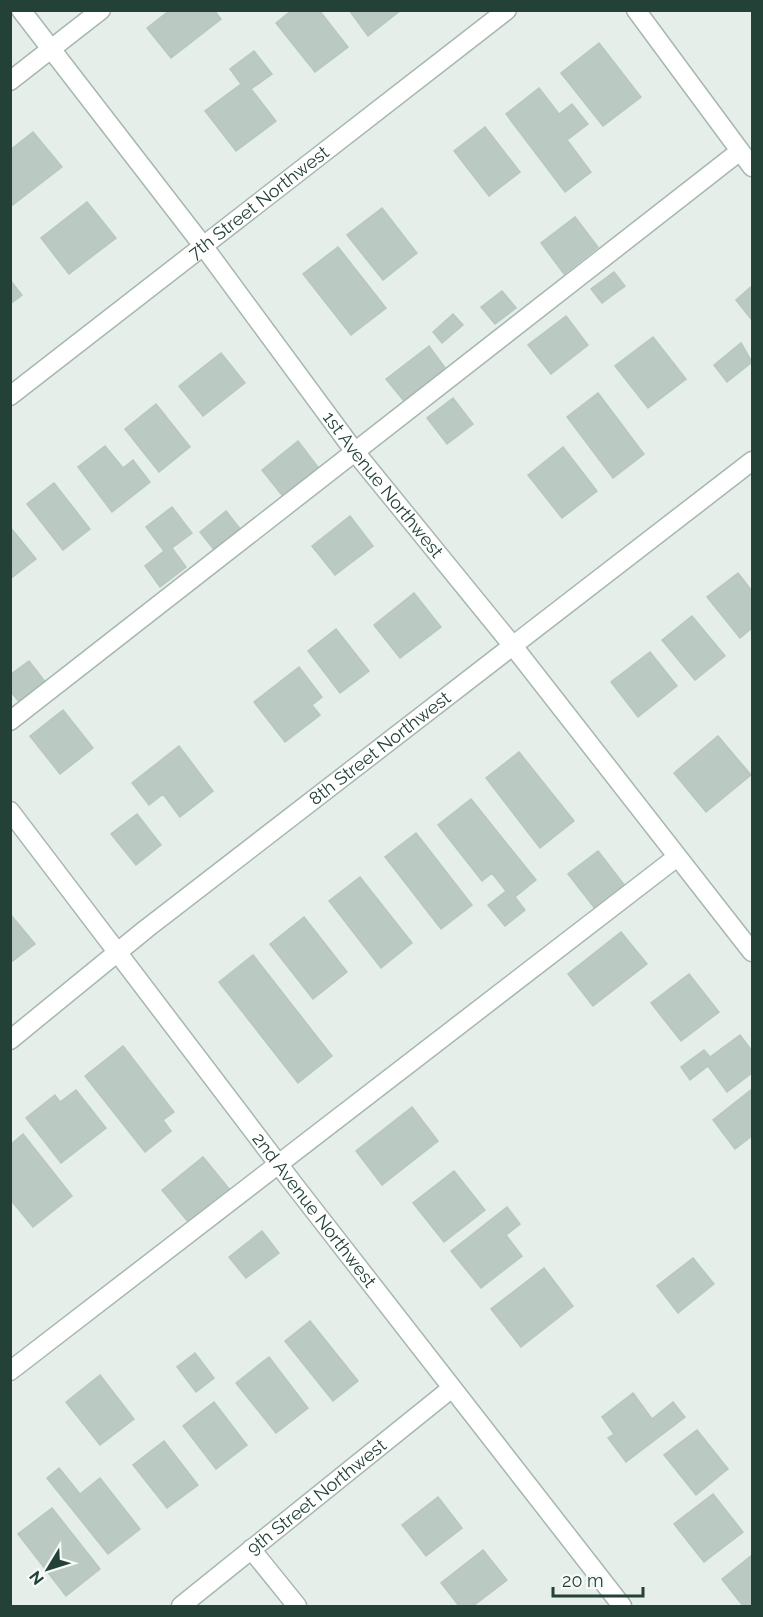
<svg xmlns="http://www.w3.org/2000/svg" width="763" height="1617" font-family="Raleway,sans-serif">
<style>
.building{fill:#bac9c2;stroke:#b7c8c0;stroke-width:1.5}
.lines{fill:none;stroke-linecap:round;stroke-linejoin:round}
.lane-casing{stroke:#a7b7b0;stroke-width:21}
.street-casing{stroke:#a7b7b0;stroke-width:21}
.lane{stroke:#fff;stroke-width:18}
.street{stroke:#fff;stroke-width:18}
.labels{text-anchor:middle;stroke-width:4.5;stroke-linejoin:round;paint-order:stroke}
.street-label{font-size:18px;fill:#234136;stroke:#f6faf8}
</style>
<rect width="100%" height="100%" fill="#e5eee9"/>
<!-- building -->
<path class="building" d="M 170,10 L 214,10 L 221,19 L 171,58 L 147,28 Z
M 292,10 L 319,10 L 348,47 L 315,72 L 276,23 Z
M 349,10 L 401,10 L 368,36 Z
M 599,43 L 641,97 L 603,126 L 561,73 Z
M 254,51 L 272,74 L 251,89 L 276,121 L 236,151 L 205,111 L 241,84 L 230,69 Z
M 539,88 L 559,114 L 572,104 L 588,124 L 567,140 L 591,172 L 565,192 L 506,114 Z
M 485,127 L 520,172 L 489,196 L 454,151 Z
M 33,132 L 62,167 L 10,207 L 10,150 Z
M 87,202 L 116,238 L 69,274 L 41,238 Z
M 382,208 L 417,253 L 383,280 L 347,235 Z
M 575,217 L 598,247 L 564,274 L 541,243 Z
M 338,247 L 386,308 L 351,335 L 303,274 Z
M 614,272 L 625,286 L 602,303 L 591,289 Z
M 10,280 L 22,295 L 10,304 Z
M 752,286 L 752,320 L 736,300 Z
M 502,291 L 516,308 L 495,324 L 481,307 Z
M 453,314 L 463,325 L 442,343 L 433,332 Z
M 566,316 L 588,345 L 551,374 L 528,345 Z
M 653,337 L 686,379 L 648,408 L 615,366 Z
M 741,343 L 752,362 L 727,382 L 714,365 Z
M 429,346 L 446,369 L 404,401 L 386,379 Z
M 221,353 L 245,383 L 203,416 L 179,386 Z
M 598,393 L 644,454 L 613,478 L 567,417 Z
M 453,398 L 473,424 L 447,444 L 427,418 Z
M 156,404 L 190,447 L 159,472 L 125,429 Z
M 298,441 L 321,471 L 285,499 L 262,470 Z
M 105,446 L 123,468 L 133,460 L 150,482 L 112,512 L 78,467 Z
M 563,447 L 597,491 L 562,518 L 528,475 Z
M 54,483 L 90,529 L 63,550 L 27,504 Z
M 172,507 L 192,533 L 172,548 L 186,567 L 160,587 L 145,566 L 164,551 L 146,527 Z
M 226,511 L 241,530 L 215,551 L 200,532 Z
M 350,516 L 373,546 L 335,575 L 312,546 Z
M 10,527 L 36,559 L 10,579 Z
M 738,573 L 752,591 L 752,628 L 740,638 L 707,597 Z
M 414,593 L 441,627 L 400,658 L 374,625 Z
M 692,616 L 725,656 L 695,680 L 662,640 Z
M 336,629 L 369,671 L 340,693 L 308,651 Z
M 650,652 L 677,686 L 638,717 L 611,682 Z
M 29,661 L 47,684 L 21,704 L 10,691 L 10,675 Z
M 299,667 L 322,697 L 312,705 L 320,715 L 285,742 L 254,702 Z
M 63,710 L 93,748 L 60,774 L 30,736 Z
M 718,736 L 751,775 L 706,812 L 674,773 Z
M 179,746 L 213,791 L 180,817 L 163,794 L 149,805 L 132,783 Z
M 519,752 L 574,821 L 540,848 L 486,778 Z
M 471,799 L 536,880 L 515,897 L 525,910 L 505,926 L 488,905 L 506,891 L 492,873 L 482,881 L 438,825 Z
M 137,814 L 161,845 L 136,865 L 111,834 Z
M 416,833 L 472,905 L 441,929 L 385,857 Z
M 598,851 L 626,887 L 596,910 L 568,874 Z
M 360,877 L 412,943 L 381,968 L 329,901 Z
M 10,914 L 35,944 L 10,963 Z
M 304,917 L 347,972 L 313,999 L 270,944 Z
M 621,932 L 647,964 L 593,1006 L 568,974 Z
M 253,955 L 332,1056 L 298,1083 L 219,982 Z
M 689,974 L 719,1012 L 681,1041 L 651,1003 Z
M 740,1035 L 752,1051 L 752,1073 L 727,1092 L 708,1066 L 690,1080 L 681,1067 L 704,1050 L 710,1057 Z
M 123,1046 L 174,1112 L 163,1120 L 171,1131 L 145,1152 L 85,1076 Z
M 752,1089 L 752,1136 L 735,1149 L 713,1120 Z
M 76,1090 L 106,1128 L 61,1163 L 26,1118 L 55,1095 L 60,1102 Z
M 412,1107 L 438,1141 L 382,1185 L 356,1151 Z
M 23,1134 L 72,1196 L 33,1227 L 10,1199 L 10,1145 Z
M 203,1157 L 230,1190 L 189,1223 L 162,1190 Z
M 454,1171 L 485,1210 L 444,1242 L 413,1203 Z
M 507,1207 L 520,1224 L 506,1235 L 522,1256 L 481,1288 L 451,1251 Z
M 262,1231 L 279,1253 L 246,1278 L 229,1257 Z
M 693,1258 L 714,1284 L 678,1313 L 657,1286 Z
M 544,1268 L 573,1306 L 521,1347 L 491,1309 Z
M 310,1321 L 358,1381 L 333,1401 L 285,1341 Z
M 195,1353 L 214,1378 L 196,1392 L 177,1367 Z
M 269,1357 L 308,1408 L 276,1433 L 236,1383 Z
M 100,1375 L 134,1419 L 100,1445 L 66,1402 Z
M 633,1393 L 652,1419 L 673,1402 L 685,1417 L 626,1462 L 608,1438 L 614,1434 L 602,1417 Z
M 214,1402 L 247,1445 L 216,1469 L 183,1426 Z
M 697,1430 L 728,1469 L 696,1495 L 664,1455 Z
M 164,1441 L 198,1485 L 167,1508 L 133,1465 Z
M 59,1468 L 80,1494 L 100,1478 L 140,1529 L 108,1554 L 47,1478 Z
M 713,1494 L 743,1532 L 704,1562 L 674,1524 Z
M 438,1497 L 462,1528 L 426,1556 L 402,1525 Z
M 52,1508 L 100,1569 L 66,1596 L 18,1534 Z
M 483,1550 L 507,1580 L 473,1606 L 459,1606 L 441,1583 Z
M 752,1555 L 752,1606 L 743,1606 L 722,1579 Z"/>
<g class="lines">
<defs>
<path id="lane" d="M 10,81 L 101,10
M 10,721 L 740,151
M 10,1371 L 677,857"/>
<g id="street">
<path id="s1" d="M 21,10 L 204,247 L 355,452 L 513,646 L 752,952"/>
<path d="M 636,10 L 752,167"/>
<path id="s2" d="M 10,396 L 507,10"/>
<path id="s3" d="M 10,811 L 295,1186 L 622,1606"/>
<path id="s4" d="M 10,1040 L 146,929 L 752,461"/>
<path d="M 251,1549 L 297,1606"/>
<path id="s5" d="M 181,1606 L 452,1388"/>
</g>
</defs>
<!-- lane casing -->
<use href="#lane" class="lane-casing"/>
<!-- street casing -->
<use href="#street" class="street-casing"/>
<!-- lane -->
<use href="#lane" class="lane"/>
<!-- street -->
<use href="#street" class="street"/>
</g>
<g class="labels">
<!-- street labels -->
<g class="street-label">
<text dy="6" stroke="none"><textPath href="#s2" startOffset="315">7th Street Northwest</textPath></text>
<text dy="6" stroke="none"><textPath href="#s1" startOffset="597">1st Avenue Northwest</textPath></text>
<text dy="6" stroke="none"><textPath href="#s4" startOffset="471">8th Street Northwest</textPath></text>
<text dy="6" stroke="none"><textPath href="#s3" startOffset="502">2nd Avenue Northwest</textPath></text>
<text dy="6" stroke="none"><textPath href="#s5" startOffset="174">9th Street Northwest</textPath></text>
</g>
</g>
<!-- border -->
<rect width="763" height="1617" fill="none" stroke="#234136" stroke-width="24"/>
<!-- north arrow -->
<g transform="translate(48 1569) rotate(232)" stroke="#f6faf8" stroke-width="4.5" paint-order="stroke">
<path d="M0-4.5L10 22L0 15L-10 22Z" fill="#234136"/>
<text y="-9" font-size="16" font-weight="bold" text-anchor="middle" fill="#234136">N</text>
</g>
<!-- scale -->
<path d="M553 1587v9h90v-9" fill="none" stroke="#234136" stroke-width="3"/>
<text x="562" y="1587" font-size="18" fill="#234136" stroke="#f6faf8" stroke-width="4.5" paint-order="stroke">20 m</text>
</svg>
